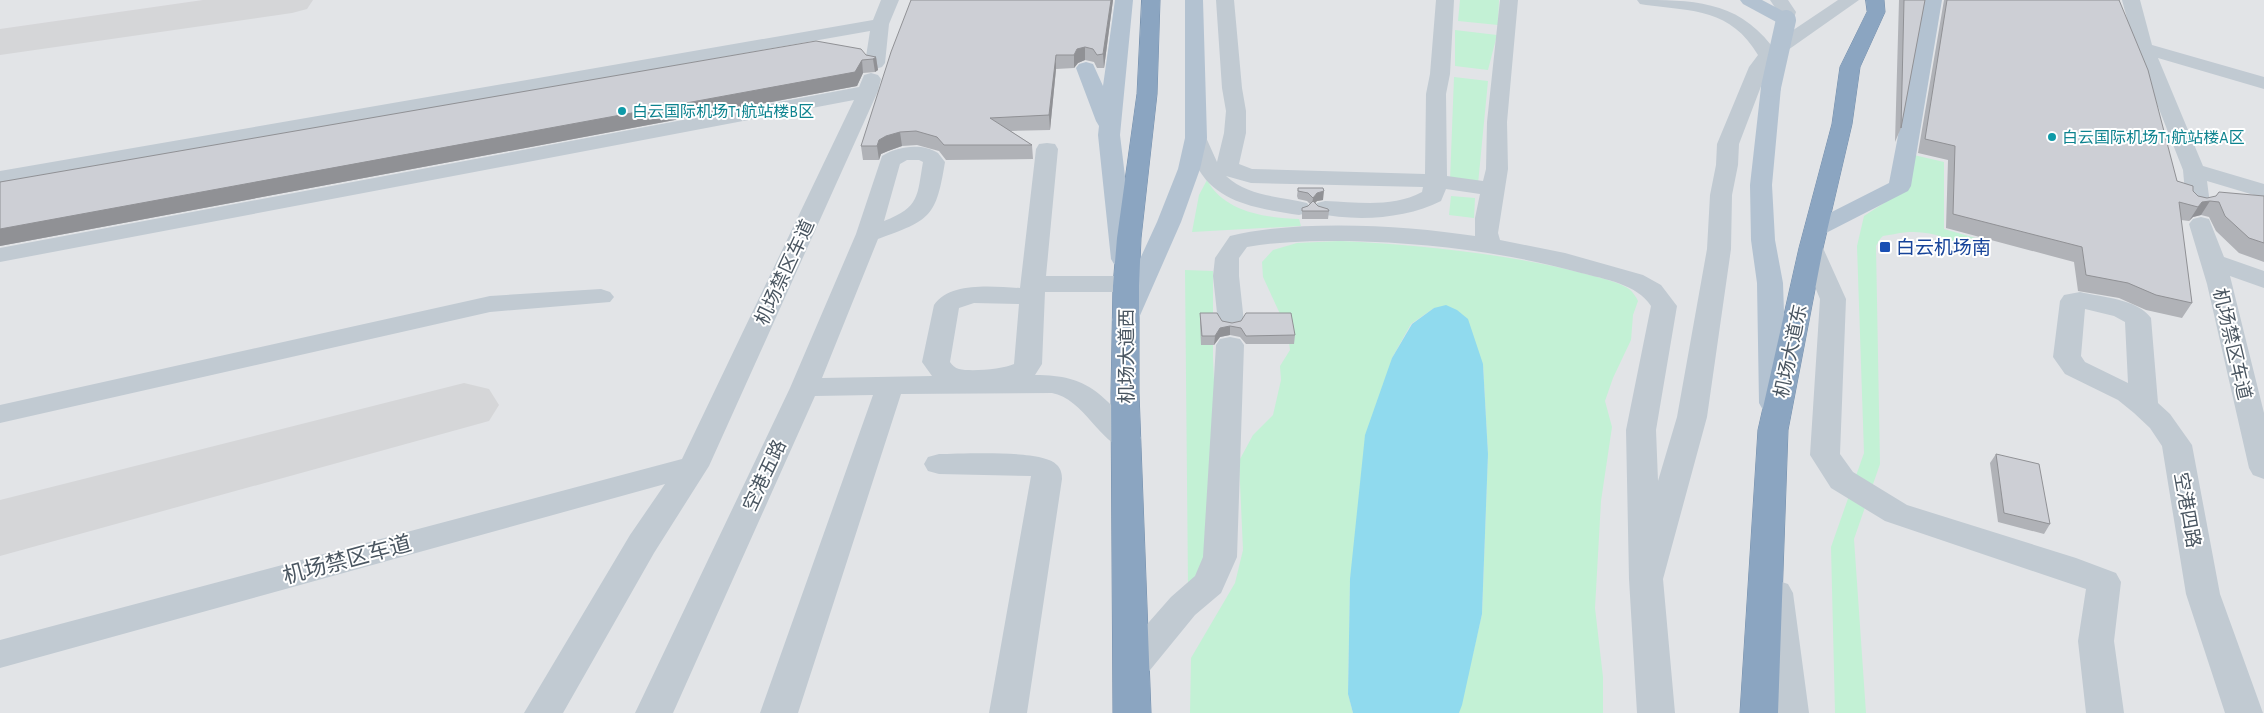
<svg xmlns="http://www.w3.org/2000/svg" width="2264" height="713" font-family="'Alegreya Sans','Noto Sans SC',sans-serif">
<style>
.airport{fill:#e2e4e7}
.green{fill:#c3f1d5}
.water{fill:#90daee}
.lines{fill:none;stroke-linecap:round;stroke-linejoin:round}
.taxiway{fill:#d5d6d8;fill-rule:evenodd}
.highway-casing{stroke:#7690ad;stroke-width:1}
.minor{fill:#c1cad2;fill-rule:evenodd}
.major{fill:#b3c2d1;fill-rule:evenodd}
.highway{fill:#8ba5c1;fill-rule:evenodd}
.major-bridge{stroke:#b3c2d1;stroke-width:20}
.wall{fill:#b0b2b7}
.shaded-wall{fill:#909195}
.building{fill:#cdcfd5;stroke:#909195}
.culture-dot{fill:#0f9aa8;stroke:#fff;stroke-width:2}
.transit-dot{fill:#1a4fb4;stroke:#fff;stroke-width:2}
.labels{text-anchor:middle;stroke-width:4;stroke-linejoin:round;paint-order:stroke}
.far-culture-label{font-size:16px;fill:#0d838f;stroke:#fff;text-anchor:start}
.transit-label{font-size:19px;fill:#164399;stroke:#fff;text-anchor:start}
.street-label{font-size:19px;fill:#4a5661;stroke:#fff}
.near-street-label{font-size:22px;fill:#4a5661;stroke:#fff}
</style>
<rect width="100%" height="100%" fill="#f5f3f3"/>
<!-- airport -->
<path class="airport" d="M 0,0 L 2264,0 L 2264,713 L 0,713 Z"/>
<!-- green -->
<path class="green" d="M 1460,0 L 1499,0 L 1498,25 L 1458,21 Z
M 1455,30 L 1497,35 L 1488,70 L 1455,66 Z
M 1454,77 L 1488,81 L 1478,184 L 1450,181 Z
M 1914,155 L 1944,162 L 1944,229 L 1979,239 L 1973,255 C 1950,236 1924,228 1895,234 C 1892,235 1886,235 1883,236 C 1880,238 1878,243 1876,246 L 1880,464 L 1854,539 L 1866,713 L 1835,713 L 1831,547 L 1864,453 L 1857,246 L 1864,216 L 1904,190 Z
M 1207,180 C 1224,212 1266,218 1299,219 L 1301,226 L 1192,232 L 1199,195 Z
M 1451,196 L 1475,198 L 1474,218 L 1449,215 Z
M 1340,241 C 1420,245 1501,253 1578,272 C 1592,276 1618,281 1629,289 C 1633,292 1636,297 1638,301 L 1633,315 L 1631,340 L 1613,378 L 1605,401 L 1612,427 L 1601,501 L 1595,608 L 1603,677 L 1603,713 L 1459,713 L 1482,614 L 1488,454 L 1483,364 L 1434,308 L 1411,324 L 1392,358 L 1350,579 L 1348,694 L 1353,713 L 1190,713 L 1191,658 L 1235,583 L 1243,550 L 1239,461 L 1253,435 L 1273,415 L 1281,380 L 1280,366 L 1290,350 L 1287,329 L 1263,277 L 1262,262 L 1273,250 L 1297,243 Z
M 1185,270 L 1213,271 L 1213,358 L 1216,431 L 1210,561 L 1188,586 Z"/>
<!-- water -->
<path class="water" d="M 1446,305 L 1457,310 L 1468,319 L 1483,364 L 1488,454 L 1482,614 L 1462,705 L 1459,713 L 1353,713 L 1348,694 L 1350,579 L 1365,435 L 1392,358 L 1412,324 L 1434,308 Z"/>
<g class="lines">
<!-- taxiway -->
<path class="taxiway" d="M 203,0 L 313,0 L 307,9 L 292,13 L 0,55 L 0,29 Z
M 464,383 L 489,389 L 499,405 L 489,421 L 0,556 L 0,500 Z"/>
<defs>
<path id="highway" d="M 1142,0 L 1160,0 L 1157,94 L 1141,238 L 1139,286 L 1139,393 L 1151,713 L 1113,713 L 1111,393 L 1113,286 L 1117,238 L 1137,94 Z
M 1866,0 L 1884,0 L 1885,12 L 1860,67 L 1852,124 L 1823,248 L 1788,430 L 1778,713 L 1740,713 L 1758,430 L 1799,248 L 1832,124 L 1840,67 L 1867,12 Z"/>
</defs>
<!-- highway casing -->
<use href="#highway" class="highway-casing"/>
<!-- minor -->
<path class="minor" d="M 881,0 L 899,0 L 889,24 L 885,63 L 882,67 L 875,69 L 868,67 L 865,63 L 870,31 L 0,185 L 0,171 L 873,20 Z
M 1216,0 L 1234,0 L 1242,88 L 1246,111 L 1246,133 L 1239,164 L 1252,169 L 1425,174 L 1426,94 L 1430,74 L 1436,0 L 1454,0 L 1450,74 L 1446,94 L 1447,176 L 1483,181 L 1486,169 L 1487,122 L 1500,0 L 1518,0 L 1507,122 L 1508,169 L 1498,233 L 1500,240 L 1565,253 L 1643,275 L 1661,285 L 1677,306 L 1656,430 L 1658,481 L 1677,417 L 1707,249 L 1710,195 L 1716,165 L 1717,144 L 1749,67 L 1758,55 C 1731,9 1693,11 1646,5 L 1640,4 L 1637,0 C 1691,0 1736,0 1771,45 L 1838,0 L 1859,0 L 1775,59 L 1768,68 L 1739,144 L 1738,165 L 1732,195 L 1731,249 L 1707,417 L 1663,579 L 1675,713 L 1637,713 L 1629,579 L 1626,430 L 1651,306 C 1637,284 1604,279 1581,273 C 1505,252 1428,243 1349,241 C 1315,241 1281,241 1247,247 L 1239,258 L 1239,276 L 1244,322 L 1240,328 L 1231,330 L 1222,328 L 1218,322 L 1213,276 L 1215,258 L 1230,236 C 1299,219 1405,225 1475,236 L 1475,218 L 1480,194 L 1446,189 L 1441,201 C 1406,219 1355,222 1317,213 L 1313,208 L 1317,203 L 1325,201 C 1358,202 1392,208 1422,192 L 1423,187 L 1251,183 L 1226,176 C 1249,197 1279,196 1307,203 L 1311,208 L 1307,213 L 1299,215 C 1263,209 1220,205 1199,170 C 1193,160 1190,149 1185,138 L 1188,133 L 1196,132 L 1204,133 L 1217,162 L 1224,133 L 1226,111 L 1222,88 Z
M 1770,0 L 1788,0 L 1796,12 L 1792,24 L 1780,24 L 1777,20 L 1778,12 Z
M 2122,0 L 2140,0 L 2152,45 L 2264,77 L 2264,89 L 2158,58 L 2203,166 L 2264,184 L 2264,198 L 2207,181 L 2210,204 L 2206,209 L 2198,211 L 2190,209 L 2186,204 L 2183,170 L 2135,48 Z
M 871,73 L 878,75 L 881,79 L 878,91 L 709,466 L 654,553 L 563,713 L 524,713 L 630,535 L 665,484 L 0,668 L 0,640 L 682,459 L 854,100 L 0,262 L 0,248 L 859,87 L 864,75 Z
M 1047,143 L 1055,144 L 1058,149 L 1046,276 L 1126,276 L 1135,279 L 1139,284 L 1135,289 L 1126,292 L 1045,292 L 1042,364 L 1035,375 C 1091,375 1100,395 1137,431 L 1141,438 L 1137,445 C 1133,446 1129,448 1125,448 C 1102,446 1083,398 1052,393 L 901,394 L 798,713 L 760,713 L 873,395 L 815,396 L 673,713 L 635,713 L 790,388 L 856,234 L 882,156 C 898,146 922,143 938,153 L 945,162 C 936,217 931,220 878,239 L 822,378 L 932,376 L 922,362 L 934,305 C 951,281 994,287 1020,288 L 1036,149 L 1039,144 ZM 907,160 L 919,160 L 923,162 C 917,196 920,207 884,221 L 900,164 ZM 974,303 L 1019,304 L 1014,364 C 1004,369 971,372 959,369 C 955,368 952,365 950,362 L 959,308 Z
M 2201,217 L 2209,219 L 2224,257 L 2264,271 L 2264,288 L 2230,276 L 2264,413 L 2264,479 L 2253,475 L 2249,468 L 2207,284 L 2189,224 L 2193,219 Z
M 1811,241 L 1820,243 L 1823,248 L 1846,299 L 1840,454 L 1853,472 L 1907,505 L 2076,558 L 2116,573 L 2121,582 L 2114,641 L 2124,713 L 2086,713 L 2078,641 L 2086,589 L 1885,521 L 1831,488 L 1810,455 L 1820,299 L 1799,248 L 1802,243 Z
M 601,289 L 610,292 L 614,297 L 610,302 L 490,312 L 0,423 L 0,405 L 490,296 Z
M 2080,292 C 2101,297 2138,299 2151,318 L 2158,403 L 2170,414 L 2192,445 L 2220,594 L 2263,713 L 2225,713 L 2186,594 L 2162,446 L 2150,428 L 2134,413 L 2118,400 L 2065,374 L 2053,357 L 2060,301 L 2064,295 ZM 2085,309 L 2114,316 L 2125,322 L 2128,383 L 2085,362 L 2081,356 Z
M 1230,337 L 1240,339 L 1244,345 L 1237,557 L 1221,593 L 1195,615 L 1146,675 L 1133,680 L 1120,675 L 1115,665 L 1120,655 L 1171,597 L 1195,576 L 1203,557 L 1216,345 L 1220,339 Z
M 939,454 C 962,454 1044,449 1057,465 C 1061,469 1062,474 1062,479 L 1027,713 L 989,713 L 1031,476 L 939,474 L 928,471 L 924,464 L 928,457 Z
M 1776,580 L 1788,584 L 1793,593 L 1809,713 L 1771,713 L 1759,593 L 1764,584 Z"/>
<!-- major -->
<path class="major" d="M 1115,0 L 1133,0 L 1120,135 L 1135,259 L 1132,264 L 1123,266 L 1114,264 L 1111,259 L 1098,135 L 1099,126 L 1096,121 L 1076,68 L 1079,64 L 1086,62 L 1093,64 L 1103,86 Z
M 1185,0 L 1203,0 L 1207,138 L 1200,169 L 1181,222 L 1138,320 L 1134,326 L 1125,328 L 1116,326 L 1112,320 L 1157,222 L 1178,169 L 1185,138 Z
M 1740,0 L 1762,0 L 1792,16 L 1795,20 L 1792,24 L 1780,24 L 1743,4 Z
M 1924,0 L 1942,0 L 1911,186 L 1908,191 L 1824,234 L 1816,236 L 1808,234 L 1804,229 L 1808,224 L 1889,183 Z
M 1771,81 L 1778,83 L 1781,87 L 1772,185 L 1775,240 L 1783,283 L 1787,403 L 1783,410 L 1773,412 L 1763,410 L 1759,403 L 1757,283 L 1751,240 L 1750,185 L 1761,87 L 1764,83 Z"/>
<!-- highway -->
<use href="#highway" class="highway"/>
<!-- major-bridge -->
<path class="major-bridge" d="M 1771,87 L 1786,20"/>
</g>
<!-- wall -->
<path class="wall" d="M 1113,0 L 1104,68 L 1097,68 L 1094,62 L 1085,60 L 1078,63 L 1074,68 L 1056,69 L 1050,130 L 1011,131 L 1032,145 L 1033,159 L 946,160 L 939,151 L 917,145 L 902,146 L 888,151 L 881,154 L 879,160 L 863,160 L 861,146 Z
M 1899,0 L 1925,0 L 1901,128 L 1895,142 Z
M 1944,0 L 2119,0 L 2177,181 L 2193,191 L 2198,196 L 2207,198 L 2264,196 L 2264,262 L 2239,253 L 2216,231 L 2209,217 L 2201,215 L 2193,217 L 2189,221 L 2181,220 L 2192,303 L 2182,318 L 2146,310 L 2119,298 L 2078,291 L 2074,262 L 1946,228 L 1948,160 L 1918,153 Z
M 866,55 L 876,57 L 878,70 L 875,72 L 863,73 L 857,86 L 0,246 L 0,182 Z
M 1298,188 L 1323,200 L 1317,201 L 1315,203 L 1318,206 L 1329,211 L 1328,219 L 1302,219 L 1302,208 L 1308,206 L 1310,204 L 1307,201 L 1298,199 L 1297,196 Z
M 1200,313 L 1222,321 L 1295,335 L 1294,344 L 1246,344 L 1240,337 L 1230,335 L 1220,337 L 1214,345 L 1201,345 L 1200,322 Z
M 1996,454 L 2050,524 L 2044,534 L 1998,522 L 1990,463 Z"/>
<!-- shaded-wall -->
<path class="shaded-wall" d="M 1111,0 L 1113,0 L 1104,68 L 1103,54 Z
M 1085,47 L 1085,60 L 1078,63 L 1074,68 L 1074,55 L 1077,49 Z
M 1056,55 L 1056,69 L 1050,130 L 1049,115 Z
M 876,57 L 878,70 L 875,72 L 873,59 Z
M 862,60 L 863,73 L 857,86 L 0,246 L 0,229 Z
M 900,132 L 902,146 L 888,151 L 881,154 L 879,160 L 877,146 L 879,140 L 886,136 Z
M 1324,191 L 1323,200 L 1317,201 L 1312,206 L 1313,198 L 1317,193 Z
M 2210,201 L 2201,215 L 2193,217 L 2189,221 L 2198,207 L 2202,202 Z
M 1230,326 L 1230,335 L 1220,337 L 1214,345 L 1215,336 L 1220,328 Z"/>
<!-- building -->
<path class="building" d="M 911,0 L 1111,0 L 1103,54 L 1097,55 L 1093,49 L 1085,47 L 1077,49 L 1074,55 L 1056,55 L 1049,115 L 990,118 L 1032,145 L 944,145 L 937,137 L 916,131 L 900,132 L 886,136 L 879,140 L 877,146 L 861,146 L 891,52 Z
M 1904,0 L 1925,0 L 1901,128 Z
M 1947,0 L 2119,0 L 2148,70 L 2177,181 L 2193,186 L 2193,191 L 2198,196 L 2207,198 L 2216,196 L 2219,192 L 2264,196 L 2264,243 L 2249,238 L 2225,216 L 2219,202 L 2210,201 L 2202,202 L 2198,207 L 2179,202 L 2192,303 L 2156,295 L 2128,283 L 2086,275 L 2082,247 L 1953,214 L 1955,146 L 1925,139 Z
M 816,41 L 861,49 L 866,55 L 876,57 L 873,59 L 862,60 L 855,72 L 0,229 L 0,182 Z
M 1298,188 L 1323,188 L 1324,191 L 1317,193 L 1313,198 L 1308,193 L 1298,191 Z
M 1313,201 L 1318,206 L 1328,209 L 1329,211 L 1302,211 L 1302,208 L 1308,206 Z
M 1200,313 L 1217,313 L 1222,321 L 1232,323 L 1241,321 L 1246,313 L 1291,313 L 1295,335 L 1246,336 L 1241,328 L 1230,326 L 1220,328 L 1215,336 L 1202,336 Z
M 1996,454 L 2039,464 L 2050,524 L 2004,513 Z"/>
<!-- markers -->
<g class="culture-dot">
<circle cx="622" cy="111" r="5"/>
<circle cx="2052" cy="137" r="5"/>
</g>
<rect class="transit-dot" x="1879" y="241" width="12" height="12" rx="2.5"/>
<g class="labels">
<!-- far-culture labels -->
<g class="far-culture-label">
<text x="632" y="117">白云国际机场T1航站楼B区</text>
<text x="2062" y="143">白云国际机场T1航站楼A区</text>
</g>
<!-- transit labels -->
<g class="transit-label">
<text x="1896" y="254">白云机场南</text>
</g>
<!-- street labels -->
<g class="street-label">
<text transform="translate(784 272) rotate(-65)" y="7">机场禁区车道</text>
<text transform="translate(2233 344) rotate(77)" y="7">机场禁区车道</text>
<text transform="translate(1790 351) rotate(-78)" y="7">机场大道东</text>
<text transform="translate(1126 356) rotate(-90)" y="7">机场大道西</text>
<text transform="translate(764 475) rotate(-65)" y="7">空港五路</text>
<text transform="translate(2188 510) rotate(80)" y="7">空港四路</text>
</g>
<!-- near-street labels -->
<g class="near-street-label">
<text transform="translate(347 559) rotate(-15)" y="8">机场禁区车道</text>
</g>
</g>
</svg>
